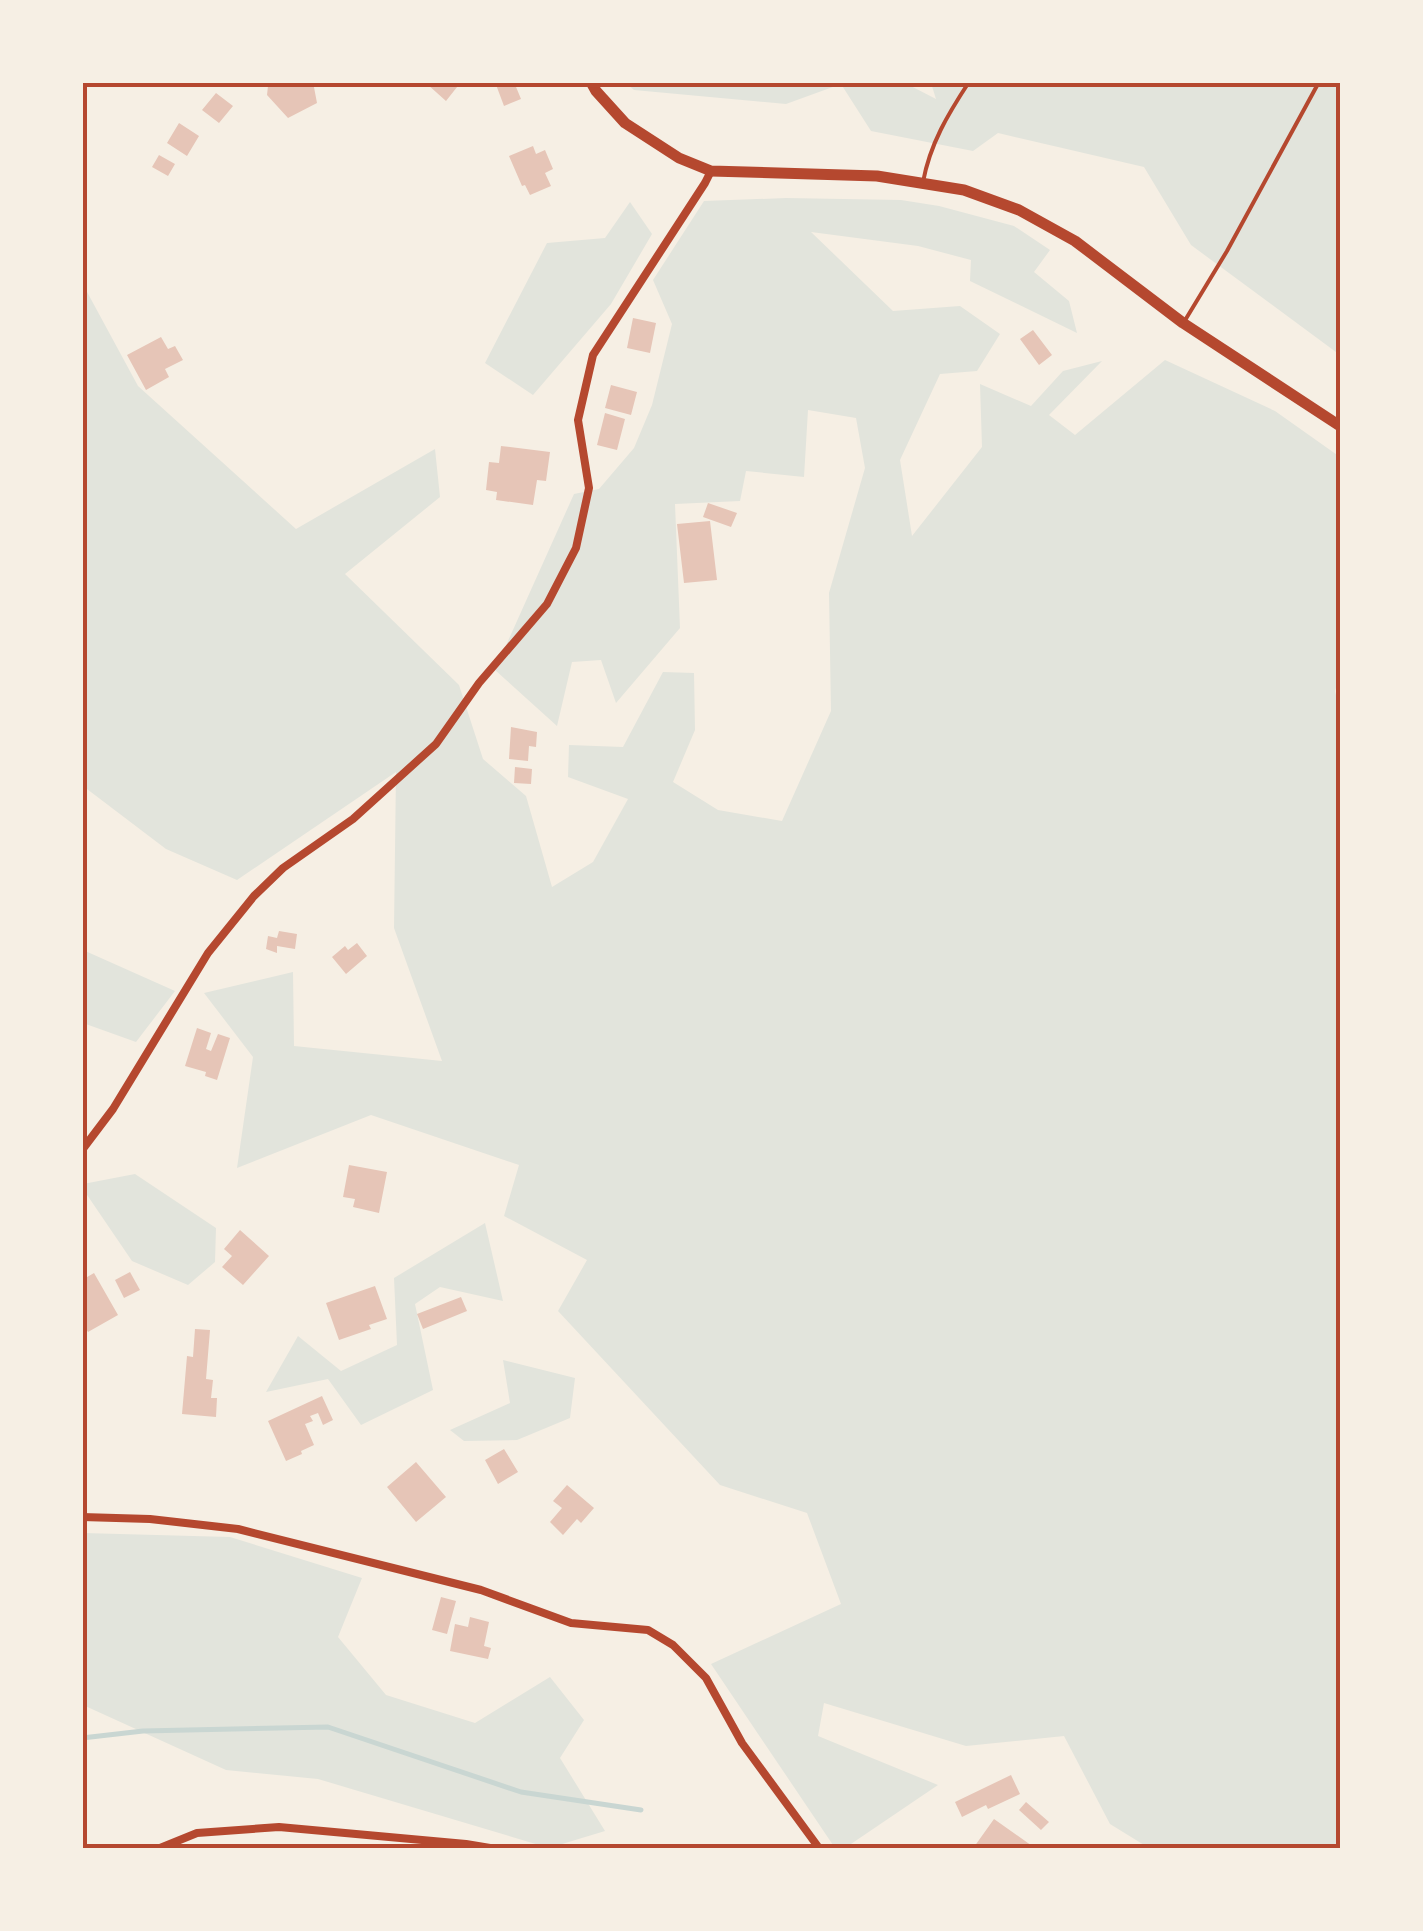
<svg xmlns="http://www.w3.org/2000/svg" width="1423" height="1931" font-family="'IBM Plex Sans',sans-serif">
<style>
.green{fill:#e2e4dc}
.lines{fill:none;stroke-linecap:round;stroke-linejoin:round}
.stream{stroke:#c9d6d2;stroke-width:5}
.building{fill:#e6c5b7}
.service{stroke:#b5482f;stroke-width:4}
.minor{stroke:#b5482f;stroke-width:8}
.primary{stroke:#b5482f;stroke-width:11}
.neatline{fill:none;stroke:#b5482f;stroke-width:4}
</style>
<rect width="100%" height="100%" fill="#f6efe4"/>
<!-- green -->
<path class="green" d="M 626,83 L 905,83 L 936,99 L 931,83 L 1340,83 L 1340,355 L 1191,245 L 1144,167 L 998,133 L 973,151 L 871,131 L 841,84 L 786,104 L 634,90 Z
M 786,198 L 901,200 L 939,206 L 1014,226 L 1050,250 L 1034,272 L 1069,301 L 1077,333 L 970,281 L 971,260 L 918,246 L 811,232 L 893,311 L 960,306 L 1000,334 L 977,371 L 940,374 L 900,460 L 912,536 L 982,447 L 980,384 L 1031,406 L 1063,371 L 1102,361 L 1049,415 L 1075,435 L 1165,360 L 1275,411 L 1340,457 L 1340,676 L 1335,691 L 1340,712 L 1340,1848 L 1149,1848 L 1110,1824 L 1064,1736 L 966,1746 L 824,1703 L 818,1736 L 938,1785 L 845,1848 L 835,1848 L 711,1664 L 841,1604 L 807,1513 L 720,1485 L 558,1311 L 587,1260 L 504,1216 L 519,1165 L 371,1115 L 237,1168 L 253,1057 L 204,993 L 293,972 L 294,1046 L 442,1061 L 394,928 L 396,772 L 237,880 L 166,849 L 83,786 L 82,290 L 86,290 L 138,386 L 296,529 L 435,449 L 440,497 L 345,574 L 459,685 L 483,759 L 526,796 L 552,887 L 593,862 L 628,799 L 568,777 L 569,745 L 623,747 L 663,672 L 694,673 L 695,730 L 673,782 L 718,810 L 782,821 L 831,711 L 829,593 L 865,468 L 856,418 L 808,410 L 804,477 L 746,471 L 740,501 L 675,504 L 680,628 L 616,703 L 601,660 L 572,662 L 557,726 L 495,670 L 574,494 L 599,489 L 634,448 L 652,405 L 672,324 L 653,280 L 704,201 Z
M 630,202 L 652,234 L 611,304 L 533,395 L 485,363 L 547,243 L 605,238 Z
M 83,950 L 175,991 L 136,1042 L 83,1023 Z
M 135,1174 L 216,1228 L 215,1262 L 188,1285 L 132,1261 L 83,1189 L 83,1184 Z
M 485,1223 L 503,1301 L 440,1287 L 415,1304 L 433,1390 L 361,1425 L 328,1379 L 266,1392 L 298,1336 L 341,1371 L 397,1345 L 394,1278 Z
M 503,1360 L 575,1378 L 570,1418 L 517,1440 L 464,1441 L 450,1430 L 510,1403 Z
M 83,1533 L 230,1537 L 362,1578 L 338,1637 L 386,1695 L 475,1723 L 550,1677 L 584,1720 L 560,1758 L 605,1831 L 549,1848 L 318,1779 L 226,1770 L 83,1705 Z"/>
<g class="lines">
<!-- stream -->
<path class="stream" d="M 82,1738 L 143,1731 L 328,1727 L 521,1792 L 641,1810"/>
</g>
<!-- building -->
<path class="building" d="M 265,82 L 313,82 L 317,103 L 288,118 L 267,95 L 268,86 Z
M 428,82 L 461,82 L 446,101 L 427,84 Z
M 495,82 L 514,82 L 521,99 L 504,106 Z
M 216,93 L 233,106 L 219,123 L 202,110 Z
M 179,123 L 199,136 L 187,156 L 167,143 Z
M 533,146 L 536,154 L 545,150 L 553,169 L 545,173 L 551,186 L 530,195 L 525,185 L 522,186 L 509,156 Z
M 159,155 L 175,164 L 168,176 L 152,167 Z
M 633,318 L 656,323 L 650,353 L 627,348 Z
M 1033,330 L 1052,355 L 1039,365 L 1020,339 Z
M 161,337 L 168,349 L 175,346 L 183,360 L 165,369 L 169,377 L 146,390 L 127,355 Z
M 611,385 L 637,392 L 631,415 L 605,408 Z
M 605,413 L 625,419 L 617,450 L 597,445 Z
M 501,446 L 550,452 L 546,481 L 537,480 L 533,505 L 496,500 L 497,492 L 486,490 L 489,462 L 499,463 Z
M 708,503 L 737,513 L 731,527 L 703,517 Z
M 710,521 L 717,580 L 684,583 L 677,524 Z
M 511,727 L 537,732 L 536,747 L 529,746 L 528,761 L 509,759 Z
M 515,767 L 532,769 L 531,784 L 514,783 Z
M 279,931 L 297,934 L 295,949 L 277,946 L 277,953 L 266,949 L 268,936 L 277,938 Z
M 357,943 L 367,956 L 346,974 L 332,957 L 345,946 L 348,950 Z
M 197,1028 L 211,1033 L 206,1049 L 211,1051 L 218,1034 L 230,1038 L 217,1080 L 205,1076 L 206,1072 L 185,1066 Z
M 349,1165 L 387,1172 L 379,1213 L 353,1207 L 355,1199 L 343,1197 Z
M 240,1230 L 269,1256 L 243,1285 L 222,1267 L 232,1256 L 224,1249 Z
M 130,1272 L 140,1290 L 124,1298 L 115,1280 Z
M 94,1273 L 118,1315 L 88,1332 L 82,1322 L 82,1280 Z
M 375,1286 L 387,1319 L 369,1325 L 371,1329 L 339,1340 L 326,1303 Z
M 461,1297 L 467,1311 L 423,1329 L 417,1314 Z
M 195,1329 L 210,1330 L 206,1379 L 213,1380 L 211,1398 L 217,1398 L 216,1417 L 182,1414 L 187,1356 L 193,1357 Z
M 322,1396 L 333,1420 L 323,1425 L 318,1413 L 310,1416 L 313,1421 L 305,1424 L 314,1445 L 301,1451 L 302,1454 L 286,1461 L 268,1421 Z
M 504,1449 L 518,1472 L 498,1484 L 485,1460 Z
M 416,1462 L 446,1497 L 416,1522 L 387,1487 Z
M 567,1485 L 594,1508 L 581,1523 L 577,1519 L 563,1535 L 550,1522 L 562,1508 L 553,1501 Z
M 441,1597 L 456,1601 L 447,1634 L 432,1630 Z
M 470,1617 L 489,1622 L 484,1646 L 491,1648 L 488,1659 L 450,1651 L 455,1624 L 468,1627 Z
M 1011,1775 L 1020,1794 L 988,1809 L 986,1805 L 962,1817 L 955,1802 Z
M 1026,1802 L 1049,1822 L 1041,1830 L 1019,1810 Z
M 994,1819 L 1035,1848 L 974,1847 Z"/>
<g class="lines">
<!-- service -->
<path class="service" d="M 923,182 C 930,144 948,114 969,82
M 1184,322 L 1227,251 L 1319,82"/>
<!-- minor -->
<path class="minor" d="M 82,1150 L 113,1109 L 208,953 L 254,896 L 283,868 L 353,819 L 436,744 L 479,683 L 547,604 L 576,548 L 589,488 L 578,420 L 593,355 L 705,183 L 711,171
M 82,1517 L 150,1519 L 238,1529 L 481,1590 L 571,1623 L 648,1630 L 673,1645 L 706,1678 L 742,1743 L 819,1848
M 160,1848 L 197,1833 L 279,1827 L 466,1844 L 490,1848"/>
<!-- primary -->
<path class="primary" d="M 591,82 L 596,91 L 625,123 L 679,158 L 711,171 L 877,176 L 964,190 L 1019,210 L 1075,241 L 1183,323 L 1340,426"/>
</g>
<!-- border -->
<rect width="1423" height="1931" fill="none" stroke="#f6efe4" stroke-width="170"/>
<rect x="85" y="85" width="1253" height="1761" class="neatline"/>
</svg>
